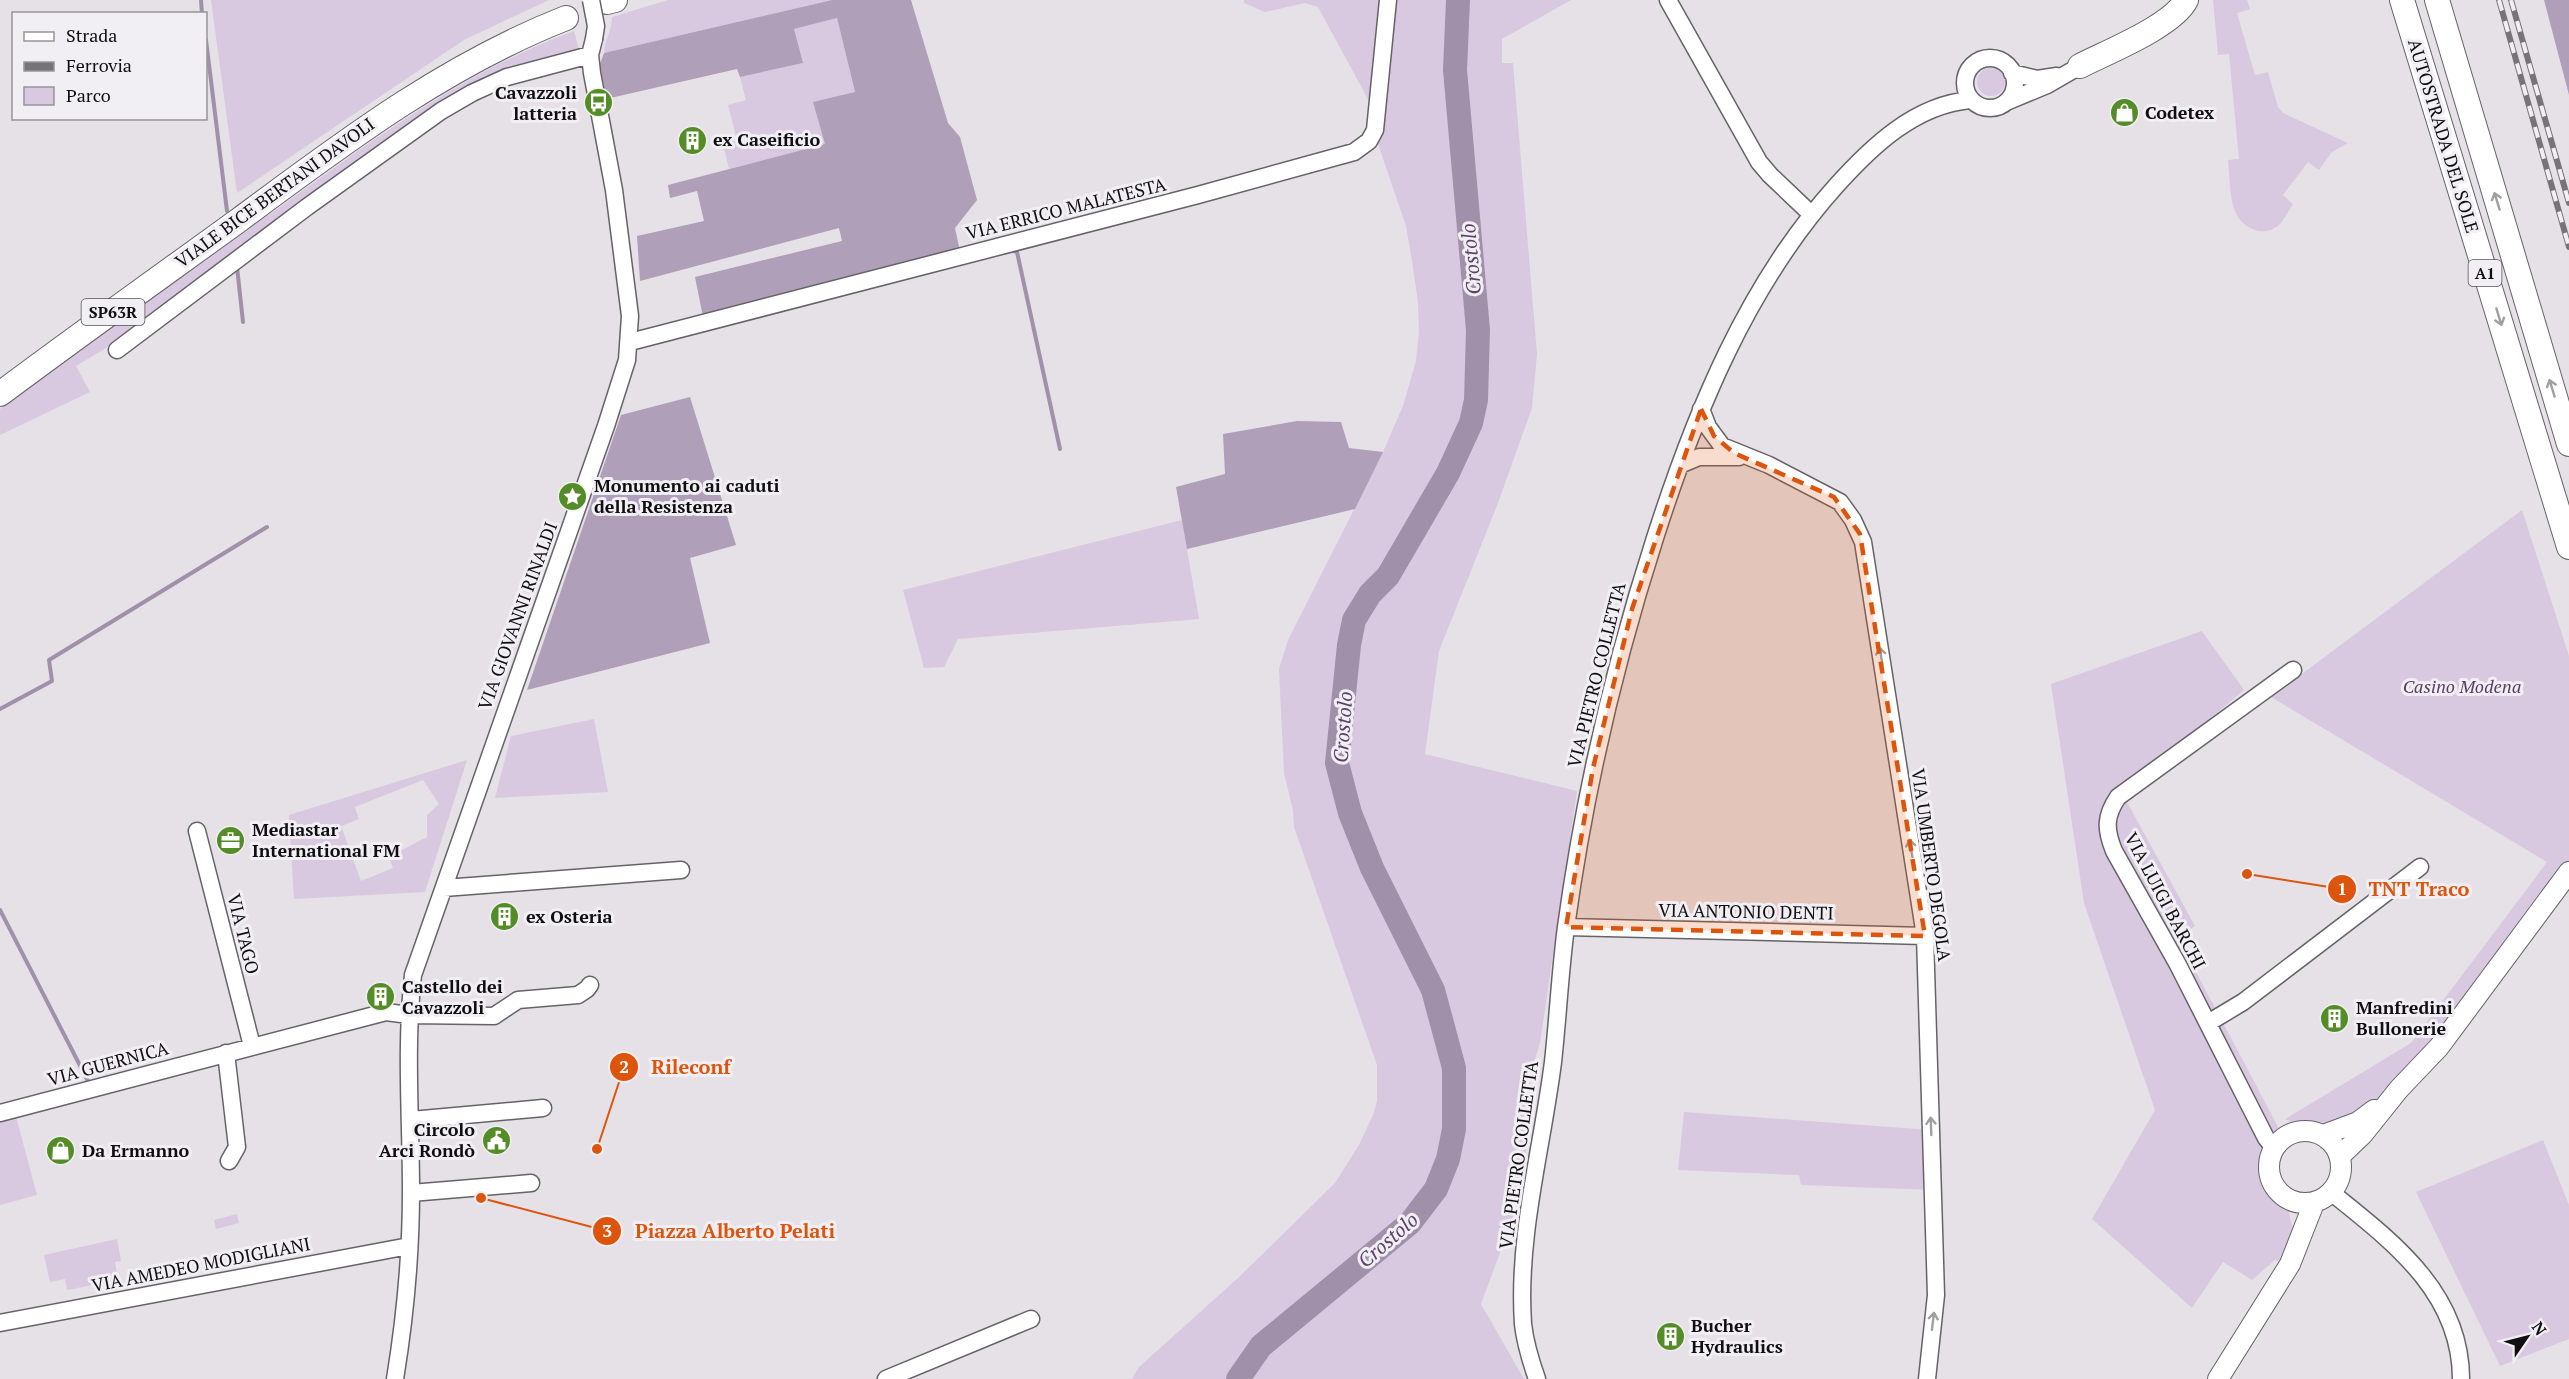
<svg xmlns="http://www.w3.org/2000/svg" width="2569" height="1379" font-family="'PT Serif',serif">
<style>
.green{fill:#d8c9e0;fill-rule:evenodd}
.forest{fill:#b09fb9}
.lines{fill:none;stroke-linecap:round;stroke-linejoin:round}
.stream{stroke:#a190a9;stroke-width:4}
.river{stroke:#a190a9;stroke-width:24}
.minor-casing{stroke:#666368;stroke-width:19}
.major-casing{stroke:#666368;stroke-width:22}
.highway-casing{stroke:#666368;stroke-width:26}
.minor{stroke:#fff;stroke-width:16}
.major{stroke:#fff;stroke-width:20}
.highway{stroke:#fff;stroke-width:24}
.rail-casing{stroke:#777478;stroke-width:6}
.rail{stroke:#f2eff4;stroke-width:4;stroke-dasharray:11;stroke-linecap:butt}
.minor-bridge-casing{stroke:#666368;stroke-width:19;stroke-linecap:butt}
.minor-bridge{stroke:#fff;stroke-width:16}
.oneway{stroke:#9f9f9f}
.marked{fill:#dd550c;fill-opacity:0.2;stroke:#dd550c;stroke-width:4.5;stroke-dasharray:12 8;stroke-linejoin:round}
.labels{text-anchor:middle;stroke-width:6;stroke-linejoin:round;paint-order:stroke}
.shield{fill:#f2eff4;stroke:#535254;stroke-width:1.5}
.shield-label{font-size:16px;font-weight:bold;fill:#0f0e10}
.poi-label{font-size:18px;font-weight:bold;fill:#0f0e10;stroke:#f2eff4;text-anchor:start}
.street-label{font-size:18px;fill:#0f0e10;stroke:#f2eff4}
.park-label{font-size:18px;font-style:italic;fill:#573d64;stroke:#f2eff4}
.water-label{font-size:20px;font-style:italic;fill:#5b4068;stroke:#f2eff4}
.leader{fill:none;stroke:#dd550c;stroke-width:2}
.callout-dot{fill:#dd550c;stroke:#f2eff4;stroke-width:2}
.mark-label{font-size:18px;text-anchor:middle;font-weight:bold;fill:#fff}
.callout-label{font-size:20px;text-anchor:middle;font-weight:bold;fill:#dd550c;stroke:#f2eff4;stroke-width:6;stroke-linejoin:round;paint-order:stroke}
</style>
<rect width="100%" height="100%" fill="#e5e1e7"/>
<!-- green -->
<path class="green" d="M 211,0 L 549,0 L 464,40 L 237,193 Z
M 668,0 L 832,0 L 604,53 C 604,39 612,32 612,17 Z
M 1244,0 L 1384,0 L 1376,96 L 1369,101 L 1318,7 L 1305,3 L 1265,12 L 1244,3 Z
M 1393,0 L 1571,0 L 1502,39 L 1502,63 L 1513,63 L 1537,354 L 1532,408 L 1498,503 L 1439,651 L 1425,754 L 1577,791 L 1540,1043 L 1529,1078 L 1532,1098 L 1521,1196 L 1481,1304 L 1524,1379 L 1132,1379 L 1139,1367 L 1238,1278 L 1335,1183 L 1359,1145 L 1373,1115 L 1377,1101 L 1377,1065 L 1294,827 L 1293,810 L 1284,773 L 1279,669 L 1288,640 L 1383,452 L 1403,406 L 1416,361 L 1419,331 L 1418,302 L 1412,261 L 1406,226 L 1378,144 Z
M 2213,0 L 2247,0 L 2250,9 L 2237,13 L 2255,75 L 2268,72 L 2278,107 L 2283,113 L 2348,143 L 2332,152 L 2319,170 L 2308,162 L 2283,195 L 2293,204 C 2289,210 2285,218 2280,224 C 2265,239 2242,229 2235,211 C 2229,196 2230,176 2228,160 L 2239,159 L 2229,54 L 2218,55 Z
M 837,18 L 855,93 L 825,144 L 729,169 L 723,144 L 737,140 L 728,105 L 746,100 L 740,77 L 802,63 L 794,29 Z
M 574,31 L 579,49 L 510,71 L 124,337 L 76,366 L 90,392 L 0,435 L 0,409 L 257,219 L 269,215 C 366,145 460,73 574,31 Z
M1977 82a14 14 0 1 1 28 0a14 14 0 1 1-28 0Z
M 2522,510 L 2569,656 L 2569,872 L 2439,1047 L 2358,1122 L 2310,1131 L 2285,1119 L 2411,1043 L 2547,862 L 2271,697 Z
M 1182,520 L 1199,619 L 958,639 L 944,667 L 924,668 L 903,590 Z
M 2202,631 L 2244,690 L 2122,793 L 2195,926 L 2178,938 L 2284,1138 L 2274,1148 L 2268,1166 L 2272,1184 L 2285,1198 L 2297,1244 L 2290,1264 L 2275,1260 L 2252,1280 L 2223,1262 L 2192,1308 L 2092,1219 L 2155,1110 L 2084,903 L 2051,684 Z
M 594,719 L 608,792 L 495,798 L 511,736 Z
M 467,760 L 425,892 L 294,899 L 289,815 ZM 423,780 L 439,804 L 427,815 L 427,837 L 400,851 L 401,855 L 390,860 L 393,868 L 361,881 L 341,826 L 359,819 L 355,807 Z
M 14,1109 L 37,1195 L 0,1205 L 0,1113 Z
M 1684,1112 L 1931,1130 L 1933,1190 L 1801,1185 L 1799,1175 L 1678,1170 Z
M 2543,1140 L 2569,1205 L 2569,1339 L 2500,1366 L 2416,1192 Z
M 237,1214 L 239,1223 L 216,1229 L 214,1220 Z
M 117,1239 L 121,1261 L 115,1262 L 118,1280 L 67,1290 L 65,1279 L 50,1282 L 44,1255 Z"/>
<!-- forest -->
<path class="forest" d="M 832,0 L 911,0 L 948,123 L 960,137 L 977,200 L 955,228 L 961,256 L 703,317 L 695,277 L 842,241 L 839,228 L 640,281 L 637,236 L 704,221 L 697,191 L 670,198 L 668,185 L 825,144 L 813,102 L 855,92 L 837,18 L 794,29 L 803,63 L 740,77 L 737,69 L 606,99 L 600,64 L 604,53 Z
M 2544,0 L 2569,0 L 2569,95 Z
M 690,397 L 736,545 L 690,558 L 710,643 L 527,690 L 621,415 Z
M 1297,421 L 1341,422 L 1349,448 L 1383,452 L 1355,509 L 1187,549 L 1176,487 L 1225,474 L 1223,434 Z"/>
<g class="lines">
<!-- stream -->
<path class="stream" d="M 201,0 L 202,14
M 206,40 L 227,211
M 1010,250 L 1017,252 L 1060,449
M 237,267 L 243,322
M 0,709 L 52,681 L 49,660 L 267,527
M 0,910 L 90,1085"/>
<!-- river -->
<path class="river" d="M 1238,1379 L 1261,1346 L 1410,1223 L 1436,1189 L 1448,1159 L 1454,1129 L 1454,1068 L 1433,990 L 1372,868 L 1350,813 L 1337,763 L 1349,645 L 1354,620 L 1370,594 L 1388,576 L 1448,473 L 1471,423 L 1476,400 L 1478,330 L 1455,70 L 1458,0"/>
<defs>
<path id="minor" d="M 1668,0 L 1759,162 L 1770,175 L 1811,214
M1965 83a25 25 0 1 1 50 0a25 25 0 1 1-50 0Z
M 2012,73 L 2037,79 L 2057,76
M 2006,102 L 2047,85 L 2080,66
M 630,342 L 1198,195 L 1354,152 L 1369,141 L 1375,130 L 1388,0
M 117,350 L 307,207 L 441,111 L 472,93 L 507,77 L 590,55
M 1701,409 L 1708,427 L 1722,446 L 1769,465 L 1840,502 L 1853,520 L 1863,542 L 1925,936 L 1936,1295 L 1927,1379
M 1680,465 L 1699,457 L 1739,457
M 197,831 L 252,1046
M 444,888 L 681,870
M 1566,927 L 1925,936
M 2208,1023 L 2243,1002 L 2420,867
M 226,1053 L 237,1147 L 229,1161
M 0,1113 L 386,1012 L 409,1015 L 494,1016 L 518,1000 L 578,995 L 587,989 L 590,985
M 411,1120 L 543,1108
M 2274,1148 L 2266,1138 L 2177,963 L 2114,851 C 2105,829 2105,816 2118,797 L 2293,670
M 411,1193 L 531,1183
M 2332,1193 C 2393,1242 2461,1293 2461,1379
M 0,1323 L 409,1246
M 395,1379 C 405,1318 411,1254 411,1191 C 411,1120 405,1047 413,975 L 606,426 L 627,360 L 630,316 L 614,190 L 592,73 L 590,55 L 594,39
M 886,1379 L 1031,1319
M 1537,1379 C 1531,1362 1525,1342 1523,1324 C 1517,1236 1542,1149 1553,1062 C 1558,1017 1560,972 1566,927 C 1584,796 1614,665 1655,538 C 1695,413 1747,285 1836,186 C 1872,146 1915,105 1970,100"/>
<path id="major" d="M2269 1167a36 36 0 1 1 72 0a36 36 0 1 1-72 0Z
M 2323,1135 L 2358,1122 L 2374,1110
M 2340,1156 L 2363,1134 L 2399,1089 L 2439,1047 L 2569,872
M 2218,1379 L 2290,1264 L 2314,1203"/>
<path id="highway" d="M 2402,0 L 2569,547
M 2437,0 L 2569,444
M 607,2 L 615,0
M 2080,66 C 2107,52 2173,26 2186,0
M 0,394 C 79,335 159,278 239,220 C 343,143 444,66 566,18"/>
</defs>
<!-- minor casing -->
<use href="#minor" class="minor-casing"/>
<!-- major casing -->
<use href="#major" class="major-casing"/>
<!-- highway casing -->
<use href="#highway" class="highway-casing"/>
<!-- minor -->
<use href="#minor" class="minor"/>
<!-- major -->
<use href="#major" class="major"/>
<!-- highway -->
<use href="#highway" class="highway"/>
<defs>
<path id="rail" d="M 2499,0 L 2569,247
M 2511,0 L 2569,203"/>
</defs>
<!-- rail casing -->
<use href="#rail" class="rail-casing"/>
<!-- rail -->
<use href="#rail" class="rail"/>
<defs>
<path id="minor-bridge" d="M 591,0 L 596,26 L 594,39"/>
</defs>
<!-- minor-bridge casing -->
<use href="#minor-bridge" class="minor-bridge-casing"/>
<!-- minor-bridge -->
<use href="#minor-bridge" class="minor-bridge"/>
</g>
<!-- one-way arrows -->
<defs><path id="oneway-shaft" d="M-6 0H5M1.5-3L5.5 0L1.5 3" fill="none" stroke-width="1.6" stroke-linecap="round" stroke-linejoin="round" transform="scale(1.5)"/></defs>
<g class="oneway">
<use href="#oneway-shaft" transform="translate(2497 201) rotate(-107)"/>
<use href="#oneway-shaft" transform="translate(2499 317) rotate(73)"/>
<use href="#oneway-shaft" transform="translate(2552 388) rotate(-107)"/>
<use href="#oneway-shaft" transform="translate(1881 656) rotate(-99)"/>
<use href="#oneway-shaft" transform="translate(1911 848) rotate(-99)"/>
<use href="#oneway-shaft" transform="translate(1931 1126) rotate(-92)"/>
<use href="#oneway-shaft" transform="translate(1933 1321) rotate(-83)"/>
</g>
<!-- marked area -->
<path class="marked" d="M 1701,409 L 1714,436 L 1734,453 L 1834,497 L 1860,534 L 1925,936 L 1566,927 L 1593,768 L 1632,609 Z"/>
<!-- icons -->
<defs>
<symbol id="bus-disc" viewBox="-11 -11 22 22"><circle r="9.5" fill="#548c27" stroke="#f2eff4"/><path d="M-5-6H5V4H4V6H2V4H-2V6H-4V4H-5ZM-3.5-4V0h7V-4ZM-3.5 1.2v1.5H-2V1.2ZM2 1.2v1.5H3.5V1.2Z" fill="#fff"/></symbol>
<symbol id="shop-disc" viewBox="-11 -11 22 22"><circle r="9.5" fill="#548c27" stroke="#f2eff4"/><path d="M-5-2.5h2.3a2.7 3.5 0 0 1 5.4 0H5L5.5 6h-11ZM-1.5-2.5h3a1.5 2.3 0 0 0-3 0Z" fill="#fff"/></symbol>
<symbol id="building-disc" viewBox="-11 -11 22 22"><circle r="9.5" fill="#548c27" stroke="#f2eff4"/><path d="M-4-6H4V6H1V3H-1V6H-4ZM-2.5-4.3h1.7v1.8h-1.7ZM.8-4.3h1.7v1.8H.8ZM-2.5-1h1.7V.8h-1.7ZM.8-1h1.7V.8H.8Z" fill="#fff"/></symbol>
<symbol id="sight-disc" viewBox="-11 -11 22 22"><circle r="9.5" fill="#548c27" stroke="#f2eff4"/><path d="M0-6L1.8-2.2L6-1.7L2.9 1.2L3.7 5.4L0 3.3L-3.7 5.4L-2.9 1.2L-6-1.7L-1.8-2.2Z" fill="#fff"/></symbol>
<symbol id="office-disc" viewBox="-11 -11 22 22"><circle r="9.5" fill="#548c27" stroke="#f2eff4"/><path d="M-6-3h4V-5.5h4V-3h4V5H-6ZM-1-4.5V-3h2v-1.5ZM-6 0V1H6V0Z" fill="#fff"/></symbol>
<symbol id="civic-disc" viewBox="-11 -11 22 22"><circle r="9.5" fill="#548c27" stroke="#f2eff4"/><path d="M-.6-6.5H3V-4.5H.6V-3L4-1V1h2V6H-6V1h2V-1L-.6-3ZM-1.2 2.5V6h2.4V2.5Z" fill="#fff"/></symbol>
</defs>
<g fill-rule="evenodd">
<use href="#bus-disc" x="582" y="86" width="33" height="33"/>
<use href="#shop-disc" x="2108" y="96" width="33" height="33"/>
<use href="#building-disc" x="676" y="124" width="33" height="33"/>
<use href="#sight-disc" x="556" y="480" width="33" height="33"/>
<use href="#office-disc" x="214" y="824" width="33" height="33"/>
<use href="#building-disc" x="488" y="900" width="33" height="33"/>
<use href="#building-disc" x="364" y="980" width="33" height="33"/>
<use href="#building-disc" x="2318" y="1002" width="33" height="33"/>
<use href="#civic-disc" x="480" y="1124" width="33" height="33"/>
<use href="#shop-disc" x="44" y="1134" width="33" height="33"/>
<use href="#building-disc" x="1654" y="1320" width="33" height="33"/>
</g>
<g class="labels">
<!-- shield labels -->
<g class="shield">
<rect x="2468.5" y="260" width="33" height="26" rx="4.5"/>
<rect x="81.5" y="299" width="63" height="26" rx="4.5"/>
</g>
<g class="shield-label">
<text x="2485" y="279">A1</text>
<text x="113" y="318">SP63R</text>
</g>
<!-- poi labels -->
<g class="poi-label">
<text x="577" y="99" text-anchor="end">Cavazzoli<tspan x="577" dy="21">latteria</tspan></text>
<text x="2145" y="119">Codetex</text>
<text x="713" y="146">ex Caseificio</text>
<text x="594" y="492">Monumento ai caduti<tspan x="594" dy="21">della Resistenza</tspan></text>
<text x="252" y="836">Mediastar<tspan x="252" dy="21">International FM</tspan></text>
<text x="526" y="923">ex Osteria</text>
<text x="402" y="993">Castello dei<tspan x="402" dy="21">Cavazzoli</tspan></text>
<text x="2356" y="1014">Manfredini<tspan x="2356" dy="21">Bullonerie</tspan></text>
<text x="475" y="1136" text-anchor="end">Circolo<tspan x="475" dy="21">Arci Rondò</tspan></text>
<text x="82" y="1157">Da Ermanno</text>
<text x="1691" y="1332">Bucher<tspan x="1691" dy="21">Hydraulics</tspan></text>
</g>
<!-- street labels -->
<g class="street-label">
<text transform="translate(2443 136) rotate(73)" y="6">AUTOSTRADA DEL SOLE</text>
<text transform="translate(275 193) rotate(-36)" y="6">VIALE BICE BERTANI DAVOLI</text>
<text transform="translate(1066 209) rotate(-14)" y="6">VIA ERRICO MALATESTA</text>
<text transform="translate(518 616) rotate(-70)" y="6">VIA GIOVANNI RINALDI</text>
<text transform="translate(1597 675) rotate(-76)" y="6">VIA PIETRO COLLETTA</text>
<text transform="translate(1931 865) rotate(82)" y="6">VIA UMBERTO DEGOLA</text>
<text transform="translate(2165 901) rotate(62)" y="6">VIA LUIGI BARCHI</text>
<text transform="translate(1746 912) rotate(1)" y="6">VIA ANTONIO DENTI</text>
<text transform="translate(243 934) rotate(76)" y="6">VIA TAGO</text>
<text transform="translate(108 1064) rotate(-15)" y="6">VIA GUERNICA</text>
<text transform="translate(1519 1155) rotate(-82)" y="6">VIA PIETRO COLLETTA</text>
<text transform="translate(201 1265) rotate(-11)" y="6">VIA AMEDEO MODIGLIANI</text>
</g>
<!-- park labels -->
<g class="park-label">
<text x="2462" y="693">Casino Modena</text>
</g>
<!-- water labels -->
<g class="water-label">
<text transform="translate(1471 259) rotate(-95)" y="7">Crostolo</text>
<text transform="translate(1343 727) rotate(-86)" y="7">Crostolo</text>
<text transform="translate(1388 1240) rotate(-41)" y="7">Crostolo</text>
</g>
</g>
<!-- callouts -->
<path class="leader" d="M2247 874L2342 889M597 1149L624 1067M481 1198L607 1231"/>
<g class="callout-dot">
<circle cx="2247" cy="874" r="6"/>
<circle cx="597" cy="1149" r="6"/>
<circle cx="481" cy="1198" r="6"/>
<circle cx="2342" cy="889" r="15"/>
<circle cx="624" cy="1067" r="15"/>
<circle cx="607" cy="1231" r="15"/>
</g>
<g class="mark-label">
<text x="2342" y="895">1</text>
<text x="624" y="1073">2</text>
<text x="607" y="1237">3</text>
</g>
<g class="callout-label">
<text x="2419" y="896">TNT Traco</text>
<text x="691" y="1074">Rileconf</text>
<text x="735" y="1238">Piazza Alberto Pelati</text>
</g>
<!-- legend -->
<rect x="12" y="12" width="195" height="108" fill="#f2eff4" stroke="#979599" stroke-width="1.5"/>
<rect x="24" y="32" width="30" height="9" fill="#ffffff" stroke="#979599" stroke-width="1.5"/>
<text x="66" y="42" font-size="18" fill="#0f0e10">Strada</text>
<rect x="24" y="62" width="30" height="9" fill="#777478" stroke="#979599" stroke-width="1.5"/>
<text x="66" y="72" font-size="18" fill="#0f0e10">Ferrovia</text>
<rect x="24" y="87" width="30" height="18" fill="#d8c9e0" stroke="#979599" stroke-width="1.5"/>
<text x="66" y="102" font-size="18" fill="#0f0e10">Parco</text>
<!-- north arrow -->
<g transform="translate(2527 1337) rotate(55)" stroke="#f2eff4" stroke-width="4.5" paint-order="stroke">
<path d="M0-4.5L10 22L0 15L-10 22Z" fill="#0f0e10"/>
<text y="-9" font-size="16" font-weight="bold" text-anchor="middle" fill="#0f0e10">N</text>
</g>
</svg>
